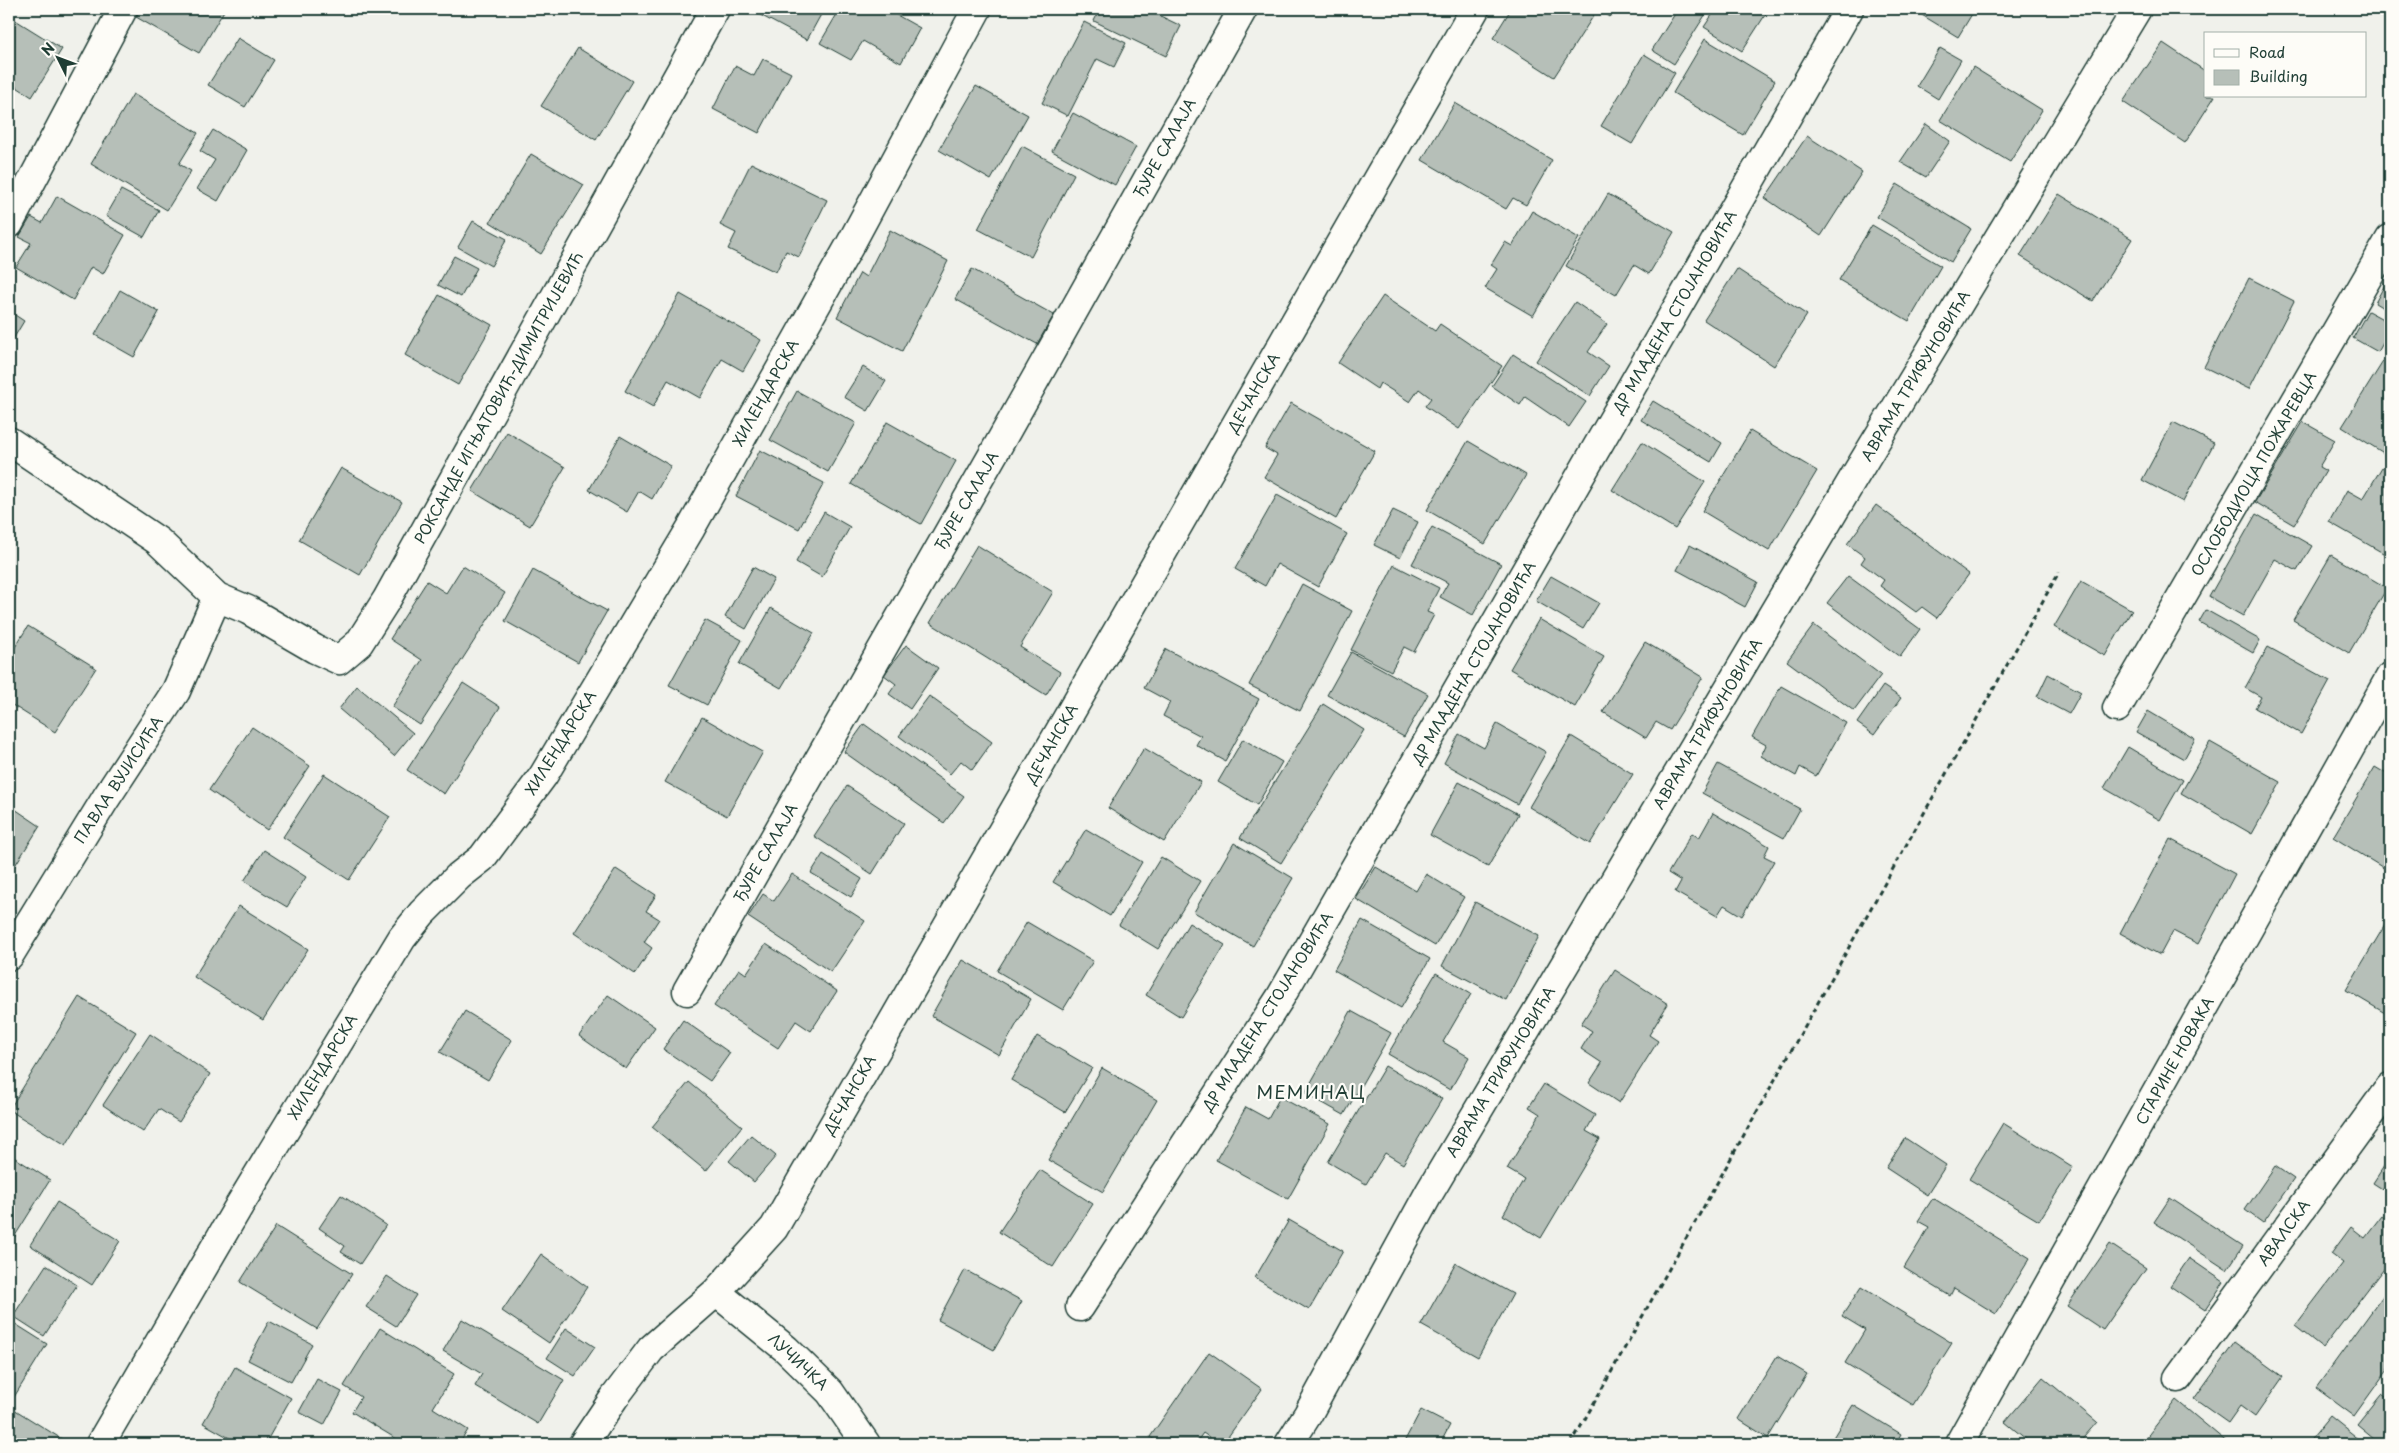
<svg xmlns="http://www.w3.org/2000/svg" width="2399" height="1453" font-family="'Playpen Sans',sans-serif">
<style>
.building{fill:#b6bfb8;stroke:#1f3d34}
.lines{fill:none;stroke-linecap:round;stroke-linejoin:round}
.minor-casing{stroke:#1f3d34;stroke-width:31}
.path{stroke:#1f3d34;stroke-width:3;stroke-dasharray:5 4;stroke-linecap:butt}
.minor{stroke:#fdfcf7;stroke-width:28}
.labels{text-anchor:middle;stroke-width:4.5;stroke-linejoin:round;paint-order:stroke}
.street-label{font-size:15px;fill:#1f3d34;stroke:#fdfcf7}
.quarter-label{font-size:18px;letter-spacing:1px;fill:#1f3d34;stroke:#fdfcf7}
</style>
<rect width="100%" height="100%" fill="#f0f1eb"/>
<filter id="ink" filterUnits="userSpaceOnUse"><feTurbulence type="fractalNoise" baseFrequency=".02" numOctaves="2"/><feDisplacementMap in="SourceGraphic" scale="10" xChannelSelector="R" yChannelSelector="G"/><feConvolveMatrix kernelMatrix="1 2 1 2 8 2 1 2 1" color-interpolation-filters="sRGB"/></filter>
<g filter="url(#ink)">
<!-- building -->
<path class="building" d="M 141,9 L 225,9 L 199,53 L 136,17 Z
M 749,9 L 824,9 L 807,40 Z
M 840,9 L 886,9 L 920,28 L 901,63 L 863,41 L 851,60 L 820,43 Z
M 1100,9 L 1146,9 L 1181,26 L 1166,56 L 1094,21 Z
M 1511,9 L 1584,9 L 1594,15 L 1554,77 L 1493,38 Z
M 1599,9 L 1617,9 L 1610,17 Z
M 1678,9 L 1709,9 L 1674,64 L 1652,50 Z
M 1716,9 L 1769,9 L 1742,51 L 1704,27 Z
M 1912,9 L 1975,9 L 1958,37 Z
M 9,16 L 62,49 L 32,97 L 9,82 Z
M 1084,22 L 1126,43 L 1114,67 L 1097,59 L 1068,116 L 1042,103 Z
M 238,38 L 274,60 L 245,107 L 208,85 Z
M 1705,39 L 1775,81 L 1743,135 L 1673,93 Z
M 2163,43 L 2205,71 L 2205,96 L 2215,96 L 2185,143 L 2123,102 Z
M 578,48 L 632,81 L 596,140 L 541,106 Z
M 1940,48 L 1961,60 L 1938,99 L 1917,86 Z
M 1644,54 L 1675,73 L 1632,144 L 1601,126 Z
M 763,59 L 791,73 L 759,133 L 713,109 L 735,66 L 754,76 Z
M 1973,67 L 2042,110 L 2010,162 L 1940,120 Z
M 976,86 L 1028,115 L 991,180 L 939,150 Z
M 133,94 L 198,133 L 179,164 L 191,171 L 167,210 L 91,164 Z
M 1455,103 L 1552,160 L 1526,205 L 1513,198 L 1506,209 L 1422,160 Z
M 1073,113 L 1136,147 L 1115,185 L 1052,151 Z
M 1926,124 L 1950,141 L 1926,177 L 1900,162 Z
M 213,130 L 247,150 L 218,201 L 197,189 L 215,160 L 200,151 Z
M 1807,136 L 1862,172 L 1821,236 L 1765,198 Z
M 1022,146 L 1074,174 L 1031,257 L 978,229 Z
M 531,154 L 584,185 L 541,254 L 490,222 Z
M 751,163 L 827,200 L 799,257 L 786,251 L 776,272 L 728,249 L 736,233 L 720,225 Z
M 1897,184 L 1971,229 L 1951,262 L 1877,217 Z
M 121,190 L 159,210 L 144,237 L 106,216 Z
M 1608,194 L 1674,232 L 1649,274 L 1634,265 L 1616,295 L 1566,266 Z
M 2059,194 L 2132,239 L 2093,301 L 2020,256 Z
M 57,196 L 125,235 L 103,274 L 91,267 L 73,300 L 16,267 L 31,243 L 19,237 L 31,217 L 42,223 Z
M 1532,211 L 1579,238 L 1533,316 L 1485,288 L 1497,269 L 1491,265 L 1505,242 L 1512,246 Z
M 473,221 L 507,239 L 491,266 L 458,247 Z
M 1872,225 L 1941,266 L 1909,321 L 1839,280 Z
M 890,230 L 948,261 L 902,351 L 837,317 L 860,273 L 866,277 Z
M 454,256 L 477,268 L 461,297 L 438,285 Z
M 972,269 L 1054,315 L 1037,344 L 955,299 Z
M 1737,269 L 1807,315 L 1774,366 L 1704,320 Z
M 2390,275 L 2390,312 L 2375,303 Z
M 2249,278 L 2294,301 L 2249,389 L 2204,367 Z
M 120,290 L 159,312 L 134,357 L 95,335 Z
M 680,294 L 761,340 L 743,371 L 722,359 L 700,398 L 668,380 L 653,407 L 625,391 Z
M 439,295 L 492,325 L 458,385 L 405,355 Z
M 1383,296 L 1435,331 L 1440,324 L 1502,366 L 1459,429 L 1425,406 L 1431,398 L 1419,389 L 1410,402 L 1380,383 L 1377,389 L 1338,363 Z
M 1575,302 L 1607,324 L 1588,352 L 1609,366 L 1590,396 L 1536,361 Z
M 9,311 L 24,321 L 9,346 Z
M 2368,311 L 2390,323 L 2390,331 L 2378,352 L 2353,338 Z
M 1513,354 L 1586,402 L 1569,427 L 1525,397 L 1520,405 L 1492,386 Z
M 2384,360 L 2390,364 L 2390,457 L 2342,427 Z
M 863,367 L 886,381 L 868,411 L 844,397 Z
M 797,391 L 856,423 L 828,472 L 770,440 Z
M 1653,401 L 1722,443 L 1711,462 L 1641,420 Z
M 1291,403 L 1375,451 L 1336,519 L 1264,477 L 1277,455 L 1265,448 Z
M 887,422 L 956,461 L 921,524 L 851,484 Z
M 2173,422 L 2214,443 L 2183,502 L 2142,480 Z
M 2303,422 L 2335,440 L 2319,467 L 2326,471 L 2294,525 L 2255,502 Z
M 1750,431 L 1817,471 L 1769,551 L 1702,511 Z
M 507,432 L 565,467 L 530,526 L 472,491 Z
M 620,436 L 671,466 L 652,499 L 639,491 L 627,512 L 589,490 Z
M 1468,441 L 1526,475 L 1485,544 L 1427,510 Z
M 1642,442 L 1705,482 L 1675,529 L 1612,490 Z
M 760,450 L 824,483 L 799,529 L 736,496 Z
M 2382,467 L 2390,472 L 2390,557 L 2329,522 L 2347,490 L 2363,499 Z
M 341,468 L 402,502 L 360,575 L 299,540 Z
M 1277,495 L 1347,534 L 1318,587 L 1277,564 L 1265,586 L 1235,569 Z
M 1876,505 L 1969,574 L 1937,618 L 1922,607 L 1916,612 L 1880,586 L 1884,580 L 1861,563 L 1865,557 L 1847,544 Z
M 1393,510 L 1418,522 L 1400,558 L 1374,545 Z
M 824,512 L 850,527 L 822,577 L 796,562 Z
M 2256,514 L 2312,546 L 2297,571 L 2275,559 L 2243,616 L 2209,597 Z
M 1432,527 L 1501,564 L 1473,615 L 1440,597 L 1448,583 L 1412,564 Z
M 977,545 L 1053,592 L 1020,647 L 1060,672 L 1046,695 L 930,623 Z
M 1690,545 L 1758,582 L 1745,607 L 1677,570 Z
M 2331,555 L 2387,588 L 2349,653 L 2293,620 Z
M 1394,565 L 1439,588 L 1427,612 L 1434,615 L 1414,652 L 1404,647 L 1391,671 L 1351,650 Z
M 463,566 L 505,593 L 420,725 L 392,707 L 422,660 L 390,639 L 427,581 L 446,593 Z
M 753,567 L 774,579 L 746,629 L 725,617 Z
M 533,570 L 607,611 L 578,662 L 505,621 Z
M 1551,576 L 1599,603 L 1583,629 L 1536,601 Z
M 1848,576 L 1920,629 L 1900,657 L 1827,603 Z
M 2081,581 L 2132,610 L 2105,656 L 2054,627 Z
M 1302,584 L 1352,611 L 1300,711 L 1249,685 Z
M 771,608 L 814,633 L 781,688 L 739,664 Z
M 2206,610 L 2260,640 L 2253,653 L 2199,622 Z
M 1539,619 L 1604,657 L 1575,707 L 1510,669 Z
M 705,620 L 742,640 L 707,705 L 669,685 Z
M 1814,625 L 1881,675 L 1854,711 L 1787,661 Z
M 28,626 L 96,668 L 55,732 L 9,703 L 9,657 Z
M 1645,642 L 1703,677 L 1670,730 L 1656,722 L 1646,738 L 1603,712 Z
M 906,645 L 938,668 L 910,709 L 889,694 L 896,684 L 884,675 Z
M 2268,647 L 2330,681 L 2301,734 L 2255,708 L 2261,697 L 2245,688 Z
M 1166,649 L 1259,699 L 1225,761 L 1196,745 L 1201,736 L 1163,716 L 1170,702 L 1144,688 Z
M 1351,652 L 1428,694 L 1404,737 L 1327,695 Z
M 2048,674 L 2081,692 L 2069,714 L 2037,697 Z
M 463,683 L 500,707 L 444,794 L 407,770 Z
M 357,686 L 413,733 L 394,756 L 339,709 Z
M 1781,686 L 1846,723 L 1816,776 L 1800,767 L 1796,776 L 1761,756 L 1766,745 L 1752,737 Z
M 1883,686 L 1901,698 L 1874,735 L 1857,723 Z
M 929,696 L 992,742 L 972,770 L 961,761 L 950,774 L 899,736 Z
M 1323,704 L 1364,730 L 1281,863 L 1240,838 Z
M 2148,711 L 2195,739 L 2184,759 L 2136,732 Z
M 702,717 L 763,752 L 727,816 L 665,782 Z
M 864,724 L 964,796 L 944,823 L 844,752 Z
M 1497,724 L 1546,752 L 1517,804 L 1444,763 L 1459,734 L 1484,748 Z
M 252,727 L 310,766 L 267,830 L 209,790 Z
M 1571,736 L 1633,774 L 1590,844 L 1529,807 Z
M 1243,739 L 1282,762 L 1257,805 L 1218,782 Z
M 2210,742 L 2281,782 L 2252,834 L 2181,793 Z
M 2128,747 L 2183,780 L 2160,820 L 2104,788 Z
M 1144,748 L 1201,782 L 1164,842 L 1108,808 Z
M 1718,764 L 1800,809 L 1784,838 L 1702,793 Z
M 2375,767 L 2390,776 L 2390,872 L 2333,837 Z
M 324,774 L 390,817 L 349,880 L 283,837 Z
M 1459,782 L 1518,814 L 1488,867 L 1430,835 Z
M 847,786 L 904,823 L 872,874 L 814,836 Z
M 9,805 L 40,826 L 9,875 Z
M 1713,813 L 1769,846 L 1764,856 L 1774,861 L 1742,916 L 1724,905 L 1717,916 L 1675,892 L 1681,881 L 1668,873 L 1692,833 L 1699,838 Z
M 1086,829 L 1142,862 L 1110,916 L 1053,882 Z
M 2170,839 L 2235,874 L 2198,944 L 2173,931 L 2160,955 L 2120,933 Z
M 1234,843 L 1293,878 L 1253,946 L 1194,912 Z
M 264,850 L 306,877 L 287,907 L 244,881 Z
M 823,854 L 862,879 L 851,897 L 811,873 Z
M 1161,857 L 1200,881 L 1158,949 L 1119,925 Z
M 1376,867 L 1416,891 L 1426,874 L 1464,897 L 1435,946 L 1356,899 Z
M 616,869 L 656,895 L 646,911 L 659,919 L 644,942 L 652,948 L 635,974 L 574,933 Z
M 792,874 L 865,921 L 831,972 L 748,917 L 763,894 L 774,901 Z
M 1475,902 L 1539,936 L 1506,1000 L 1442,966 Z
M 239,906 L 308,949 L 263,1020 L 194,977 Z
M 1362,920 L 1430,959 L 1401,1008 L 1334,970 Z
M 2388,920 L 2390,922 L 2390,1016 L 2346,990 Z
M 1027,922 L 1093,961 L 1063,1010 L 997,971 Z
M 1189,923 L 1225,945 L 1181,1017 L 1146,995 Z
M 766,944 L 837,991 L 811,1031 L 796,1021 L 778,1048 L 714,1006 L 739,969 L 746,974 Z
M 963,960 L 1031,999 L 999,1055 L 931,1016 Z
M 1615,970 L 1668,1004 L 1649,1035 L 1658,1041 L 1619,1103 L 1589,1083 L 1602,1063 L 1581,1049 L 1592,1031 L 1581,1024 Z
M 1436,973 L 1471,994 L 1443,1042 L 1469,1057 L 1450,1090 L 1388,1054 Z
M 608,995 L 655,1027 L 626,1069 L 579,1036 Z
M 79,997 L 136,1032 L 66,1145 L 9,1110 Z
M 465,1011 L 512,1040 L 488,1080 L 440,1052 Z
M 1351,1011 L 1391,1033 L 1344,1115 L 1305,1093 Z
M 683,1020 L 730,1053 L 710,1081 L 663,1049 Z
M 150,1034 L 210,1074 L 179,1122 L 159,1109 L 143,1132 L 103,1105 Z
M 1037,1036 L 1092,1068 L 1065,1112 L 1011,1080 Z
M 1385,1066 L 1442,1099 L 1403,1164 L 1385,1153 L 1366,1184 L 1328,1162 Z
M 1102,1068 L 1157,1100 L 1103,1192 L 1048,1160 Z
M 689,1082 L 742,1126 L 706,1171 L 652,1127 Z
M 1544,1084 L 1595,1115 L 1586,1131 L 1600,1139 L 1541,1238 L 1503,1215 L 1524,1179 L 1507,1169 L 1540,1114 L 1529,1107 Z
M 1280,1097 L 1330,1124 L 1288,1199 L 1216,1160 L 1246,1107 L 1268,1119 Z
M 2003,1123 L 2073,1167 L 2039,1221 L 1969,1179 Z
M 751,1135 L 776,1156 L 754,1182 L 729,1161 Z
M 1905,1138 L 1946,1165 L 1927,1195 L 1886,1168 Z
M 9,1154 L 50,1180 L 13,1239 L 9,1237 Z
M 2390,1157 L 2390,1194 L 2373,1183 Z
M 2275,1166 L 2294,1179 L 2263,1223 L 2245,1210 Z
M 1040,1170 L 1093,1204 L 1053,1267 L 999,1232 Z
M 341,1195 L 386,1225 L 360,1264 L 341,1252 L 345,1246 L 319,1228 Z
M 1933,1198 L 2030,1258 L 1996,1314 L 1954,1288 L 1950,1296 L 1904,1268 L 1929,1227 L 1918,1221 Z
M 2170,1198 L 2243,1246 L 2227,1270 L 2154,1222 Z
M 57,1202 L 120,1241 L 92,1285 L 30,1245 Z
M 2382,1216 L 2390,1223 L 2390,1260 L 2323,1348 L 2295,1326 L 2343,1263 L 2331,1254 L 2351,1227 L 2365,1238 Z
M 1289,1220 L 1343,1251 L 1309,1310 L 1255,1278 Z
M 276,1226 L 352,1274 L 317,1329 L 240,1282 Z
M 2110,1244 L 2146,1268 L 2103,1330 L 2067,1306 Z
M 541,1254 L 587,1287 L 549,1343 L 502,1311 Z
M 2189,1258 L 2224,1282 L 2205,1310 L 2170,1286 Z
M 1456,1263 L 1513,1294 L 1478,1357 L 1421,1325 Z
M 46,1265 L 77,1285 L 44,1336 L 13,1316 Z
M 965,1270 L 1022,1301 L 994,1350 L 938,1320 Z
M 387,1276 L 416,1295 L 396,1326 L 366,1307 Z
M 2390,1286 L 2390,1366 L 2354,1416 L 2316,1388 Z
M 1861,1287 L 1952,1343 L 1913,1405 L 1845,1363 L 1865,1330 L 1842,1316 Z
M 462,1319 L 564,1380 L 538,1424 L 475,1386 L 482,1374 L 443,1351 Z
M 9,1320 L 47,1344 L 14,1397 L 9,1393 Z
M 269,1321 L 312,1344 L 291,1382 L 248,1360 Z
M 380,1328 L 454,1374 L 433,1408 L 468,1430 L 459,1444 L 405,1444 L 352,1412 L 361,1397 L 344,1386 Z
M 566,1328 L 595,1347 L 575,1376 L 547,1358 Z
M 2235,1342 L 2283,1377 L 2255,1417 L 2240,1406 L 2228,1423 L 2194,1399 Z
M 1209,1352 L 1262,1389 L 1223,1444 L 1219,1444 L 1203,1433 L 1195,1444 L 1161,1444 L 1150,1437 Z
M 1777,1356 L 1807,1374 L 1768,1438 L 1738,1419 Z
M 235,1367 L 291,1398 L 265,1444 L 240,1444 L 203,1423 Z
M 2043,1377 L 2097,1422 L 2078,1444 L 2032,1444 L 2005,1422 Z
M 317,1379 L 342,1392 L 324,1425 L 299,1412 Z
M 2381,1395 L 2390,1402 L 2390,1444 L 2380,1444 L 2357,1425 Z
M 2176,1400 L 2229,1444 L 2151,1444 L 2145,1439 Z
M 1853,1405 L 1901,1434 L 1895,1444 L 1829,1444 Z
M 9,1406 L 65,1441 L 64,1444 L 9,1444 Z
M 1421,1410 L 1450,1425 L 1440,1444 L 1403,1444 Z
M 2330,1416 L 2365,1444 L 2307,1444 Z"/>
<g class="lines">
<defs>
<path id="minor" d="M 9,224 L 123,9
M 9,441 L 158,541 L 217,597 L 248,610 L 315,649 L 339,660 L 359,643 L 387,599 L 715,9
M 2117,708 L 2390,239
M 9,956 L 106,798 L 176,691 L 217,597
M 687,991 L 999,444 L 1243,9
M 716,1292 L 786,1349 L 830,1392 L 866,1444
M 1080,1307 L 1280,998 L 1849,9
M 2178,1378 L 2390,1087
M 100,1444 L 239,1206 L 402,938 L 422,913 L 459,876 L 482,858 L 543,776 L 691,528 L 850,245 L 977,9
M 583,1444 L 614,1398 L 651,1349 L 716,1292 L 774,1228 L 1475,9
M 1289,1444 L 1308,1414 L 1429,1193 L 1856,474 L 2137,9
M 1959,1444 L 2390,677"/>
</defs>
<!-- minor casing -->
<use href="#minor" class="minor-casing"/>
<!-- path -->
<path class="path" d="M 1571,1444 L 2059,572"/>
<!-- minor -->
<use href="#minor" class="minor"/>
</g>
</g>
<g class="labels">
<!-- street labels -->
<g class="street-label">
<text transform="translate(1165 148) rotate(-61)" y="5">ЂУРЕ САЛАЈА</text>
<text transform="translate(1675 312) rotate(-60)" y="5">ДР МЛАДЕНА СТОЈАНОВИЋА</text>
<text transform="translate(1916 376) rotate(-59)" y="5">АВРАМА ТРИФУНОВИЋА</text>
<text transform="translate(766 393) rotate(-61)" y="5">ХИЛЕНДАРСКА</text>
<text transform="translate(1254 393) rotate(-60)" y="5">ДЕЧАНСКА</text>
<text transform="translate(499 398) rotate(-61)" y="5">РОКСАНДЕ ИГЊАТОВИЋ-ДИМИТРИЈЕВИЋ</text>
<text transform="translate(2254 474) rotate(-60)" y="5">ОСЛОБОДИОЦА ПОЖАРЕВЦА</text>
<text transform="translate(967 501) rotate(-60)" y="5">ЂУРЕ САЛАЈА</text>
<text transform="translate(1474 663) rotate(-60)" y="5">ДР МЛАДЕНА СТОЈАНОВИЋА</text>
<text transform="translate(1708 724) rotate(-59)" y="5">АВРАМА ТРИФУНОВИЋА</text>
<text transform="translate(561 743) rotate(-58)" y="5">ХИЛЕНДАРСКА</text>
<text transform="translate(1052 744) rotate(-60)" y="5">ДЕЧАНСКА</text>
<text transform="translate(119 780) rotate(-57)" y="5">ПАВЛА ВУЈИСИЋА</text>
<text transform="translate(766 853) rotate(-60)" y="5">ЂУРЕ САЛАЈА</text>
<text transform="translate(1268 1012) rotate(-58)" y="5">ДР МЛАДЕНА СТОЈАНОВИЋА</text>
<text transform="translate(2175 1061) rotate(-61)" y="5">СТАРИНЕ НОВАКА</text>
<text transform="translate(323 1067) rotate(-59)" y="5">ХИЛЕНДАРСКА</text>
<text transform="translate(1501 1072) rotate(-59)" y="5">АВРАМА ТРИФУНОВИЋА</text>
<text transform="translate(850 1095) rotate(-60)" y="5">ДЕЧАНСКА</text>
<text transform="translate(2284 1233) rotate(-54)" y="5">АВАЛСКА</text>
<text transform="translate(798 1362) rotate(43)" y="5">ЛУЧИЧКА</text>
</g>
<!-- quarter labels -->
<g class="quarter-label">
<text x="1311" y="1099">МЕМИНАЦ</text>
</g>
</g>
<!-- margin -->
<rect width="2399" height="1453" fill="none" stroke="#fdfcf7" stroke-width="30"/>
<rect x="15" y="15" width="2369" height="1423" fill="none" stroke="#1f3d34" stroke-width="2" filter="url(#ink)"/>
<!-- legend -->
<rect x="2204" y="32" width="162" height="65" fill="#fdfcf7" stroke="#a4b0a9"/>
<rect x="2214" y="49" width="25" height="8" fill="#fdfcf7" stroke="#a4b0a9"/>
<text x="2249" y="58" font-size="15" fill="#1f3d34">Road</text>
<rect x="2214" y="70" width="25" height="15" fill="#b6bfb8" stroke="#a4b0a9"/>
<text x="2249" y="82" font-size="15" fill="#1f3d34">Building</text>
<!-- north arrow -->
<g transform="translate(58 58) rotate(312)" stroke="#fdfcf7" stroke-width="4" paint-order="stroke">
<path d="M0-4L9 19L0 12L-9 19Z" fill="#1f3d34"/>
<text y="-8" font-size="14" font-weight="bold" text-anchor="middle" fill="#1f3d34">N</text>
</g>
</svg>
